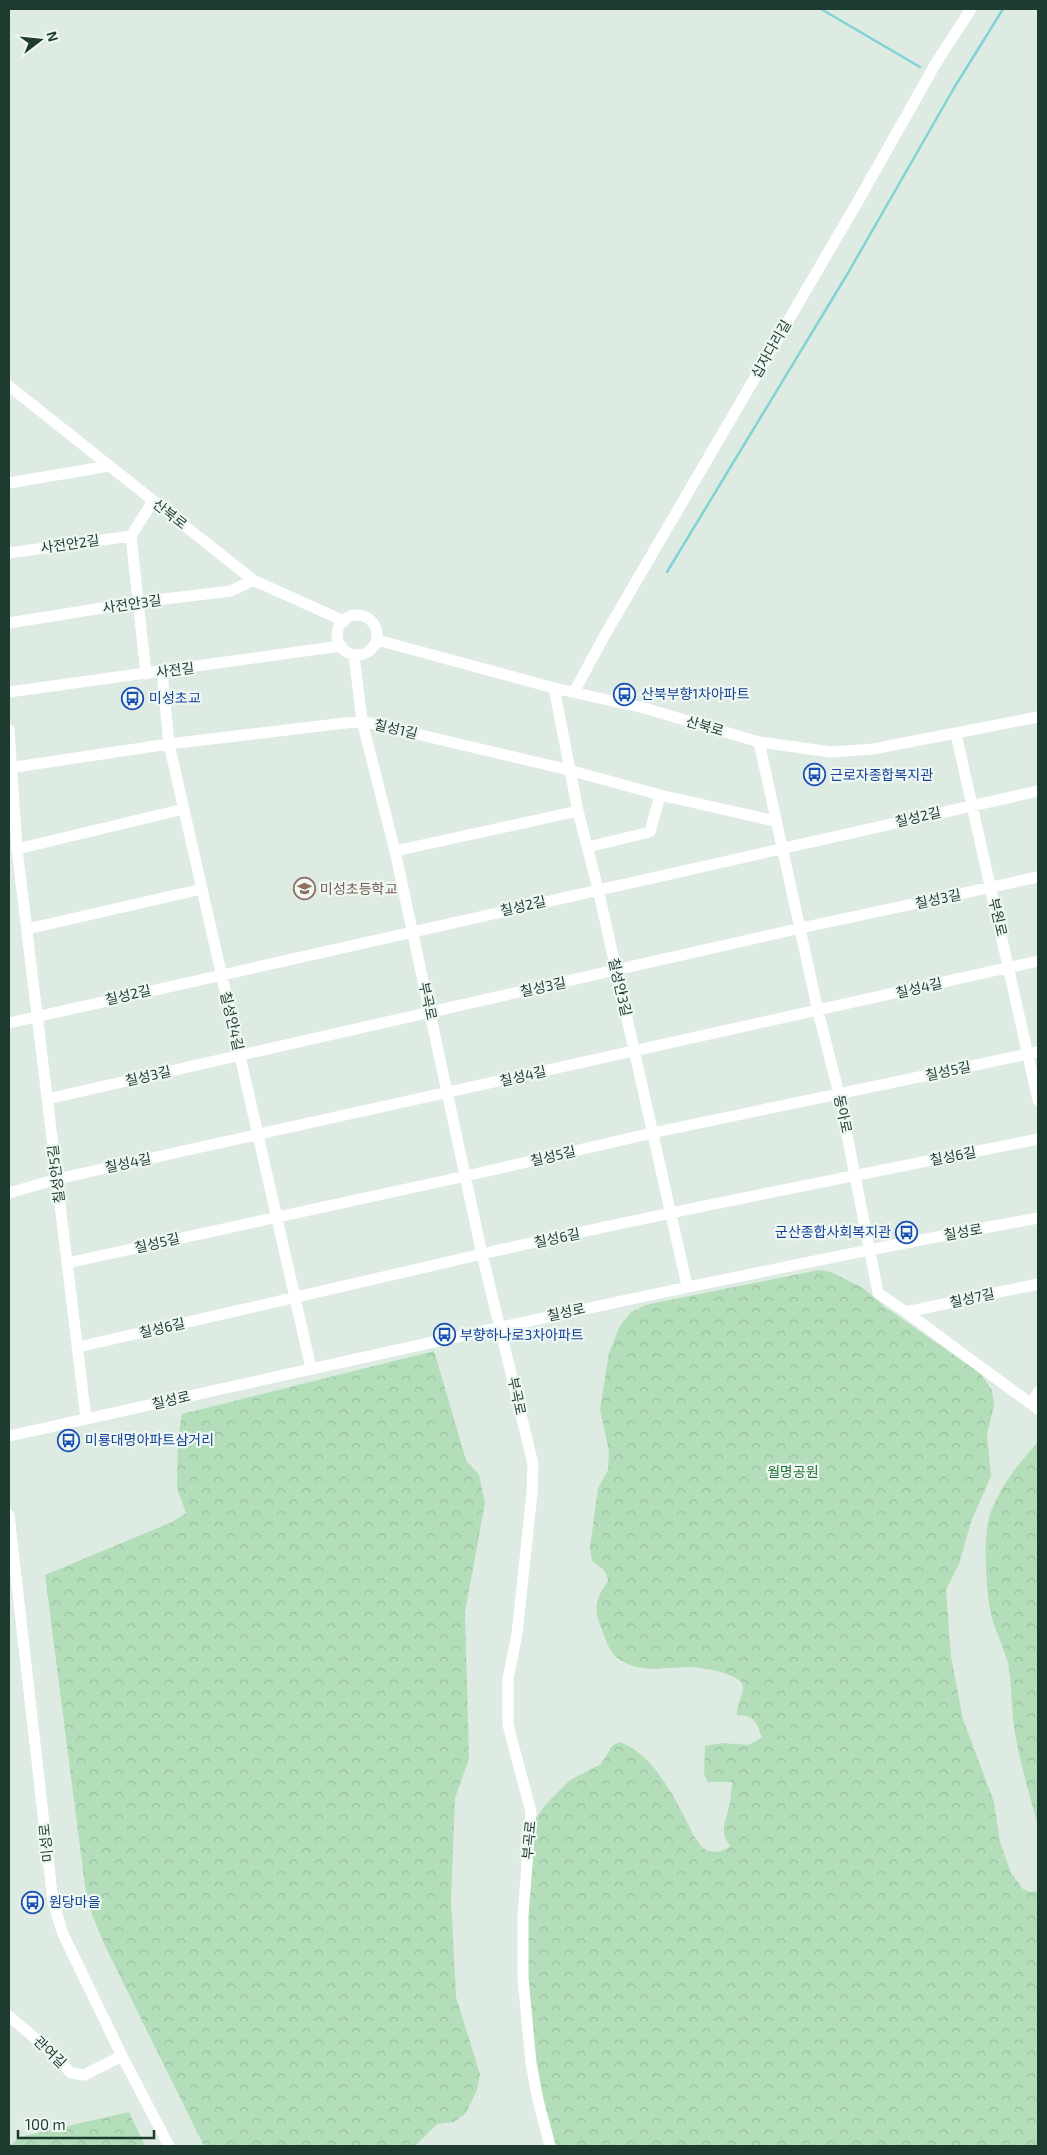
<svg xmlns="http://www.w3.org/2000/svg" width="1047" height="2155" font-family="'Exo 2','Noto Sans KR',sans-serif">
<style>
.forest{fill:url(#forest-crowns)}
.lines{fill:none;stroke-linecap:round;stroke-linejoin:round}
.stream{stroke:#80d3d5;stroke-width:2.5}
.minor{stroke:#fff;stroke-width:11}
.labels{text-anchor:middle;stroke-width:4.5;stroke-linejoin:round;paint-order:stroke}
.street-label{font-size:14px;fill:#1e3b2f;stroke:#eef7f1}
.transit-label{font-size:14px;fill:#164399;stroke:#eef7f1;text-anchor:start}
.education-label{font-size:14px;fill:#785e54;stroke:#eef7f1;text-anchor:start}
.park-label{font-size:14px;fill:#257539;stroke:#eef7f1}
</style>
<defs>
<pattern id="forest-crowns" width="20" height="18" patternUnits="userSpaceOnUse" patternTransform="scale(1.25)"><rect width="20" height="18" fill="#b4deba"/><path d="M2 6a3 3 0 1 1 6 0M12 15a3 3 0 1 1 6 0" fill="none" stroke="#9abfa0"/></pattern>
</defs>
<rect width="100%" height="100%" fill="#deebe3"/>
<!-- forest -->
<path class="forest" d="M 819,1270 L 831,1272 L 863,1288 L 885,1307 L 980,1373 L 992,1390 L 994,1405 L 987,1435 L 991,1476 L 971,1522 L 959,1564 L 946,1590 L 951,1657 L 963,1719 L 994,1802 L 1000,1842 L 1011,1873 L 1023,1889 L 1031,1892 L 1038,1891 L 1038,2146 L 552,2146 L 535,2073 L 527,1962 L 527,1892 L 532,1823 L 546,1804 L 570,1780 L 601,1764 L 612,1746 L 619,1742 C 649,1751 669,1788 683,1814 C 689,1825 694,1839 702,1847 C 710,1855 723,1852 730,1846 C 719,1830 725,1824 729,1807 C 731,1799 731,1790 732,1782 L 708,1782 L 704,1774 L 705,1746 L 722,1743 L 748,1745 L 762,1738 C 756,1722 756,1716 737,1715 C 735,1704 748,1691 741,1682 C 738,1678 729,1675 724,1673 C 714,1670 705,1668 694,1667 C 667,1666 641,1676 616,1657 C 610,1652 605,1638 602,1630 C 593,1608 595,1600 608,1581 C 607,1569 600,1568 592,1561 L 590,1548 L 598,1488 L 608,1470 L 609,1451 L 600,1410 L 609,1353 L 620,1326 L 630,1313 L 645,1305 Z
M 434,1351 L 466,1460 L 479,1475 L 485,1503 L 465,1612 L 469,1759 L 455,1798 L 451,1899 L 456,1997 L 480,2074 L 477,2090 L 466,2113 L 454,2122 L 437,2124 L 415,2146 L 204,2146 L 107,1950 L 92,1915 L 85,1886 L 45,1575 L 172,1522 L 186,1513 L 177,1488 L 178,1437 L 182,1414 Z
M 1038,1442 L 1038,1826 C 1029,1793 1019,1760 1014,1727 C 1011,1705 1012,1684 1008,1663 C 1003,1645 993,1627 990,1609 C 986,1587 983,1539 989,1518 C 997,1490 1019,1463 1038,1442 Z
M 129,2112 L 145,2146 L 9,2146 L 20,2137 Z"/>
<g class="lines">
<!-- stream -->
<path class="stream" d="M 821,9 L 920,67
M 667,572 L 848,273 L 954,88 L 1003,9"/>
<!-- minor -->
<path class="minor" d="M 9,386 L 253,580 L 344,621
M 9,483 L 109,466
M 9,553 L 131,536
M337 635a20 20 0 1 1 40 0a20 20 0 1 1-40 0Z
M 9,623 L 139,602 L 231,591 L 253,580
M 377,640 L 554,688 L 644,708 L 759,742 L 831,752 L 873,749 L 1038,717
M 354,655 L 362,721 L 395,851 L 482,1254 L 533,1464 L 532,1493 L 517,1634 L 508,1679 L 508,1725 L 531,1812 L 523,1916 L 523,1978 L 531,2063 L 538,2100 L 550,2146
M 162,672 L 169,744 L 311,1368
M 146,674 L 131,536 L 153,501
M 554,688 L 578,811 L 598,889 L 687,1286
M 9,692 L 341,646
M 574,692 L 606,633 L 861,196 L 936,63 L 971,9
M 9,730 L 17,849 L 86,1419
M 956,734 L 1038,1100
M 759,742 L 818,1011 L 839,1094 L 878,1293 L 906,1312 L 1038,1409
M 9,768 L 169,744 L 362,721 L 569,770 L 660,795 L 775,821
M 588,847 L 650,832 L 660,795
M 17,849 L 184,809
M 395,851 L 578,811
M 27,929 L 202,889
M 9,1023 L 1038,791
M 47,1099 L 801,928 L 1038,877
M 9,1193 L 57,1179 L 1038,961
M 67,1263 L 466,1176 L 652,1133 L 1038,1052
M 906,1312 L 1038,1284
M 78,1347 C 213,1317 347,1285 482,1254 C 667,1212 853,1176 1038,1139
M 1031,1404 L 1038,1392
M 9,1436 C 351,1361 693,1281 1038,1218
M 9,1515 L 53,1902 L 63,1934 L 122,2056 L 169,2146
M 9,2016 L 49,2050 L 71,2073 L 84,2075 L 122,2056"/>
</g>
<!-- icons -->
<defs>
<symbol id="bus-ring" viewBox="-11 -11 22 22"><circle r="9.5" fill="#eef7f1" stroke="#1a4fb4" stroke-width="1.5"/><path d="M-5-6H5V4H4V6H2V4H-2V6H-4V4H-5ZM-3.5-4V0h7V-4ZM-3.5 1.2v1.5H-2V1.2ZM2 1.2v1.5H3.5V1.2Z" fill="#1a4fb4"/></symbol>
<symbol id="school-ring" viewBox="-11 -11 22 22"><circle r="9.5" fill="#eef7f1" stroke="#8d6e63" stroke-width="1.5"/><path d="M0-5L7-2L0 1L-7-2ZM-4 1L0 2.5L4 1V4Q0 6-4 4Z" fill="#8d6e63"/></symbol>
</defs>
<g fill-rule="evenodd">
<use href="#bus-ring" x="612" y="682" width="25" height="25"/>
<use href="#bus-ring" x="120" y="686" width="25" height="25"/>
<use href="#bus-ring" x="802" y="762" width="25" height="25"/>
<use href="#school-ring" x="292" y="876" width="25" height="25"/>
<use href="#bus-ring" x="894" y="1220" width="25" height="25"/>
<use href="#bus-ring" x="432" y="1322" width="25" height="25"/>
<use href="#bus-ring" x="56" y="1428" width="25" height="25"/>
<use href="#bus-ring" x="20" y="1890" width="25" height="25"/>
</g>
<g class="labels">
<!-- street labels -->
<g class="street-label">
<text transform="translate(771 349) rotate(-60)" y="5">십자다리길</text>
<text transform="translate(170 514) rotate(38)" y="5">산북로</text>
<text transform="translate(70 544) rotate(-8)" y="5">사전안2길</text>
<text transform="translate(132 604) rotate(-8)" y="5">사전안3길</text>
<text transform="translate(175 670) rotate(-7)" y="5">사전길</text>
<text transform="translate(705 726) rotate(16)" y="5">산북로</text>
<text transform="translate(396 729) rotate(13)" y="5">칠성1길</text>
<text transform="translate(918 817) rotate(-13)" y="5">칠성2길</text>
<text transform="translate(938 899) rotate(-12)" y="5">칠성3길</text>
<text transform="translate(523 906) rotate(-13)" y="5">칠성2길</text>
<text transform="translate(998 917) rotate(77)" y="5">부원로</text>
<text transform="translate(543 987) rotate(-12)" y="5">칠성3길</text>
<text transform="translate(620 987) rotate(77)" y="5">칠성안3길</text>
<text transform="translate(919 988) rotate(-13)" y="5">칠성4길</text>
<text transform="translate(128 995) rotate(-13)" y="5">칠성2길</text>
<text transform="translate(428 1001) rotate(78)" y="5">부곡로</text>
<text transform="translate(232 1021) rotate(77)" y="5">칠성안4길</text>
<text transform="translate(948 1071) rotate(-12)" y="5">칠성5길</text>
<text transform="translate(148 1076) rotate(-13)" y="5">칠성3길</text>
<text transform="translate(523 1076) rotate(-13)" y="5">칠성4길</text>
<text transform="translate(843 1114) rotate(78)" y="5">동아로</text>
<text transform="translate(553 1156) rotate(-13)" y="5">칠성5길</text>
<text transform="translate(953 1156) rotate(-11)" y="5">칠성6길</text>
<text transform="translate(128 1163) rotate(-12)" y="5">칠성4길</text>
<text transform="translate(56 1174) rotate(-97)" y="5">칠성안5길</text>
<text transform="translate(963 1232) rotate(-10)" y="5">칠성로</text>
<text transform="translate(557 1238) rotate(-12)" y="5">칠성6길</text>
<text transform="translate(157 1243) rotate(-13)" y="5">칠성5길</text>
<text transform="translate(972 1298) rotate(-12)" y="5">칠성7길</text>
<text transform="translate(566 1312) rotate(-12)" y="5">칠성로</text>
<text transform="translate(162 1328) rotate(-13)" y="5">칠성6길</text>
<text transform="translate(517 1396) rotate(78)" y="5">부곡로</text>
<text transform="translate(171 1400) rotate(-13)" y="5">칠성로</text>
<text transform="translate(529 1840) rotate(-85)" y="5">부곡로</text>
<text transform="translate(46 1843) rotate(-96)" y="5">미성로</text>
<text transform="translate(50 2052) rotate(44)" y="5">관여길</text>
</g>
<!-- transit labels -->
<g class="transit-label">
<text x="641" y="699">산북부향1차아파트</text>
<text x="149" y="703">미성초교</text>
<text x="830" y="780">근로자종합복지관</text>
<text x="891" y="1237" text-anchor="end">군산종합사회복지관</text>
<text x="460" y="1340">부향하나로3차아파트</text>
<text x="85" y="1445">미룡대명아파트삼거리</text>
<text x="49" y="1907">원당마을</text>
</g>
<!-- education labels -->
<g class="education-label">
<text x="320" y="894">미성초등학교</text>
</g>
<!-- park labels -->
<g class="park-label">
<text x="793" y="1477">월명공원</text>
</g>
</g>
<!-- border -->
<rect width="1047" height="2155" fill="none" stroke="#1e3b2f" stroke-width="20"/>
<!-- north arrow -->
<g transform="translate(40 40) rotate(74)" stroke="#eef7f1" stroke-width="4" paint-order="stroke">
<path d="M0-4L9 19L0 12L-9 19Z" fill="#1e3b2f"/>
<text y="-8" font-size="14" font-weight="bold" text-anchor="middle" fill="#1e3b2f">N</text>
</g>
<!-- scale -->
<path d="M18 2130v8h136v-8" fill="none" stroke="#1e3b2f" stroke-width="2.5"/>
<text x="25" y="2130" font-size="15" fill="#1e3b2f" stroke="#eef7f1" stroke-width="4" paint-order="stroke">100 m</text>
</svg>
